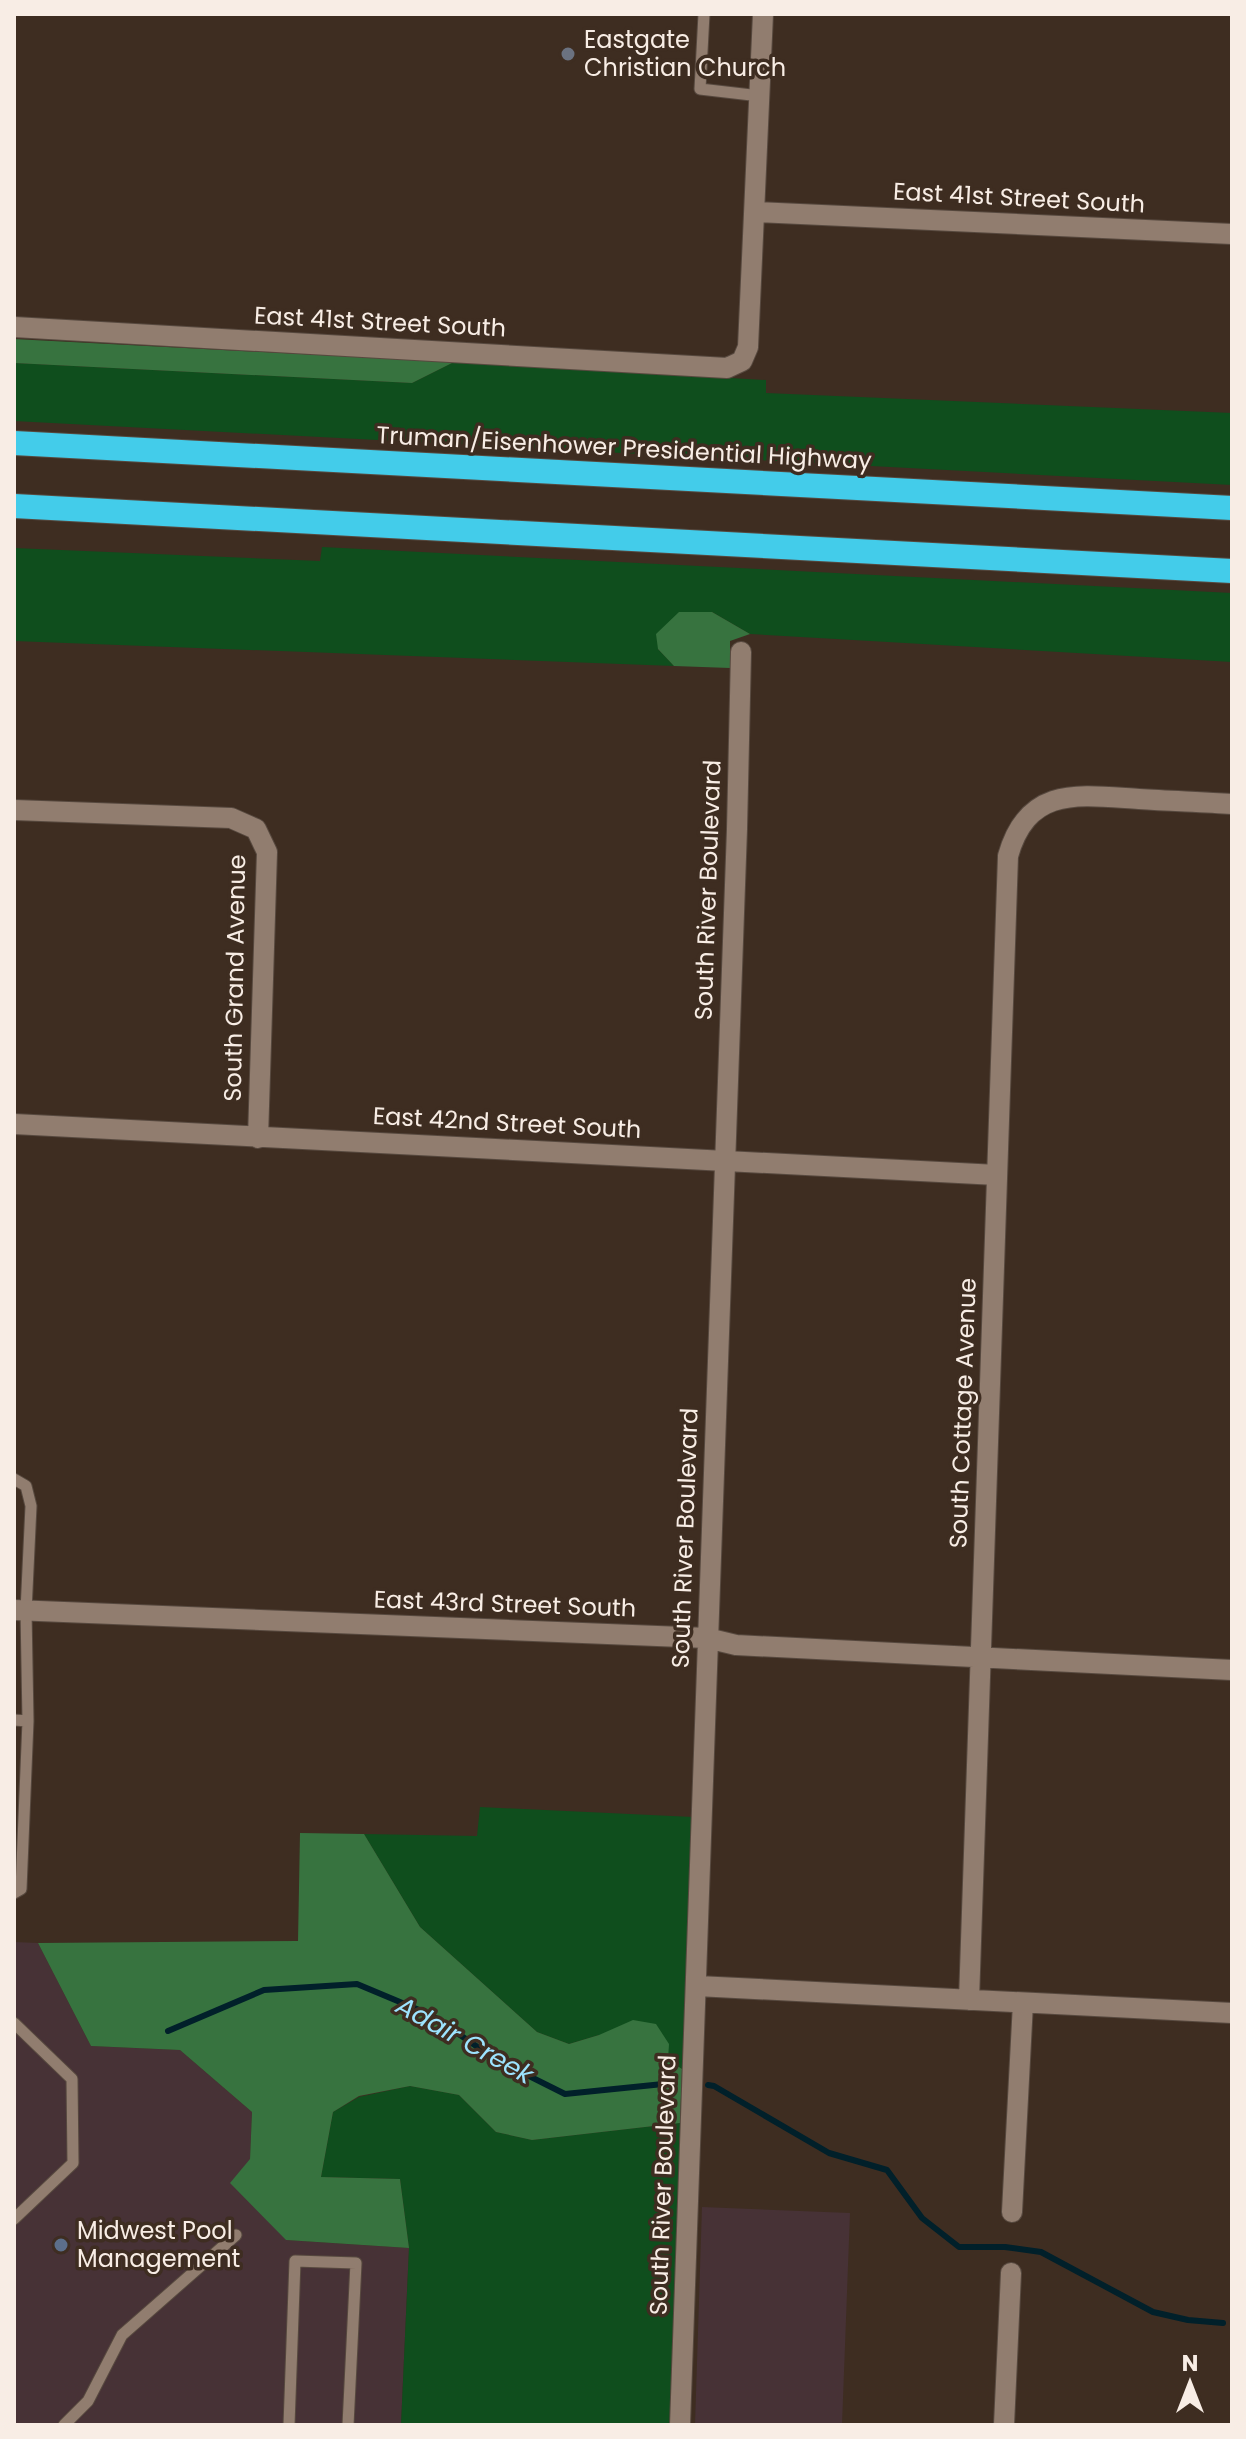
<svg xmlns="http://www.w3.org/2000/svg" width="1246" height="2439" font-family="Poppins,sans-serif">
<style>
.commercial{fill:#473236}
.green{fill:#0f4e1d}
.forest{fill:#37733f}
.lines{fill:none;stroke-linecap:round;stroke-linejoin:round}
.stream{stroke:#01202a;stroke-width:6}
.lane-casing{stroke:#57493f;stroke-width:13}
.street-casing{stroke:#57493f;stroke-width:22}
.highway-casing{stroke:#57493f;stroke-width:26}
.lane{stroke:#917d6f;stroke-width:11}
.street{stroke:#917d6f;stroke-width:20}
.highway{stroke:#43ccea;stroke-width:24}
.worship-dot{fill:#6b7280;stroke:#3e2d21;stroke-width:3}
.service-dot{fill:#5c6f8a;stroke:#3e2d21;stroke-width:3}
.labels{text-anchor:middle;stroke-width:7;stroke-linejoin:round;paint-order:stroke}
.poi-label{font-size:24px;fill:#f8ede5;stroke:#3e2d21;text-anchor:start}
.street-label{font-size:24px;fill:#f8ede5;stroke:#3e2d21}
.water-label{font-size:26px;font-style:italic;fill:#9de3fe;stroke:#3e2d21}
</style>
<rect width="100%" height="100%" fill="#3e2d21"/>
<!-- commercial -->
<path class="commercial" d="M 14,1942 L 38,1943 L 91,2046 L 180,2050 L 252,2112 L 250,2159 L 286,2240 L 409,2248 L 401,2425 L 14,2425 Z
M 702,2207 L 850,2213 L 842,2425 L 695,2425 Z"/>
<!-- green -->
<path class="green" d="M 454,362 L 766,380 L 766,393 L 1232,413 L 1232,485 L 14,421 L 14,363 L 412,383 Z
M 322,547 L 1232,593 L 1232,662 L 750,634 L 712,612 L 658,649 L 674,666 L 14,641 L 14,548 L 320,561 Z
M 480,1807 L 693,1817 L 682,2069 L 668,2060 L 599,2035 L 569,2044 L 537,2032 L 420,1927 L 364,1834 L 477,1836 Z
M 410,2086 L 459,2095 L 496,2132 L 532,2140 L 680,2123 L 671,2425 L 401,2425 L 409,2248 L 400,2179 L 321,2177 L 333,2112 L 359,2097 Z"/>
<!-- forest -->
<path class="forest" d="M 14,339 L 454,362 L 412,383 L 14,363 Z
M 679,612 L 712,612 L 750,634 L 730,641 L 730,668 L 674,666 L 658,649 L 656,634 Z
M 300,1833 L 364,1834 L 420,1927 L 537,2032 L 569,2044 L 599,2035 L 633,2020 L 656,2024 L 669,2044 L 668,2060 L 682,2069 L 680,2123 L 532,2140 L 496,2132 L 459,2095 L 410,2086 L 359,2096 L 333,2112 L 321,2177 L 400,2179 L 409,2248 L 286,2240 L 230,2183 L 250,2159 L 252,2112 L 180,2050 L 91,2046 L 38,1943 L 298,1941 Z"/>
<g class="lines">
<!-- stream -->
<path class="stream" d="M 168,2031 L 264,1990 L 357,1984 L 431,2015 L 495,2059 L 565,2094 L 673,2083
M 708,2085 L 714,2086 L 829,2153 L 887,2170 L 922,2218 L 959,2247 L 1005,2247 L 1041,2252 L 1153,2312 L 1188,2320 L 1223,2323"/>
<defs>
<path id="lane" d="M 704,14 L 700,89 L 760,96
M 14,1479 L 26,1486 L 31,1506 L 26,1611 L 28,1721 L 14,1720
M 14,1893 L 21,1889 L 28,1721
M 14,2023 L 72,2079 L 73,2163 L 14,2219
M 64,2425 L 88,2401 L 122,2335 L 236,2235
M 289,2425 L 295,2261 L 356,2263 L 348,2425"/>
<path id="street" d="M 756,212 L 1232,234
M 14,327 L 727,368 L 742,361 L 748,347 L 763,14
M 14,810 L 231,818 L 256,829 L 267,852 L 258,1138
M 14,1124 L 997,1175
M 14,1610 L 707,1638 L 736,1645 L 1232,1670
M 697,1986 L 1232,2013
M 969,2000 L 1008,856 C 1028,785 1079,795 1139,799 C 1170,801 1201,802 1232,804
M 1012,2212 L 1023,2003
M 680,2425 L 737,829 L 741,652
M 1004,2425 L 1011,2273"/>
<path id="highway" d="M 14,443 L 1232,508
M 14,506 L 1232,571"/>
</defs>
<!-- lane casing -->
<use href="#lane" class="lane-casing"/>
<!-- street casing -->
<use href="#street" class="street-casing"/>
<!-- highway casing -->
<use href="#highway" class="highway-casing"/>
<!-- lane -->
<use href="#lane" class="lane"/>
<!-- street -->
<use href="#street" class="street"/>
<!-- highway -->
<use href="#highway" class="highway"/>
</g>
<!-- markers -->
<circle class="worship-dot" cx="568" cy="54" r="8"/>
<circle class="service-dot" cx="61" cy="2245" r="8"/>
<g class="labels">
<!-- poi labels -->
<g class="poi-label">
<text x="584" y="48">Eastgate<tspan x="584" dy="28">Christian Church</tspan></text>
<text x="77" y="2239">Midwest Pool<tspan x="77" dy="28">Management</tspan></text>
</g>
<!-- street labels -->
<g class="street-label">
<text transform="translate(1019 198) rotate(3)" y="8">East 41st Street South</text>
<text transform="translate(380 322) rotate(3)" y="8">East 41st Street South</text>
<text transform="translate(624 448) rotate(3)" y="8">Truman/Eisenhower Presidential Highway</text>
<text transform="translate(708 890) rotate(-88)" y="8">South River Boulevard</text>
<text transform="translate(235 978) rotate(-89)" y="8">South Grand Avenue</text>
<text transform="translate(507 1123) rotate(3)" y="8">East 42nd Street South</text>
<text transform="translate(963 1413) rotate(-88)" y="8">South Cottage Avenue</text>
<text transform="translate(685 1538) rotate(-88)" y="8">South River Boulevard</text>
<text transform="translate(505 1604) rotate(2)" y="8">East 43rd Street South</text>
<text transform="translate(663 2185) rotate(-88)" y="8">South River Boulevard</text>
</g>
<!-- water labels -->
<g class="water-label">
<text transform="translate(465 2040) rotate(29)" y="9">Adair Creek</text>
</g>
</g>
<!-- border -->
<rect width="1246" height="2439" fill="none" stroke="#f8ede5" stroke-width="32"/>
<!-- north arrow -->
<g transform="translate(1190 2383)" stroke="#3e2d21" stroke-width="6" paint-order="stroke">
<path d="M0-6L14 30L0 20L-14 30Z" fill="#f8ede5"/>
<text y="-12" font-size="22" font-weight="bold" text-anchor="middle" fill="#f8ede5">N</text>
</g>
</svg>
